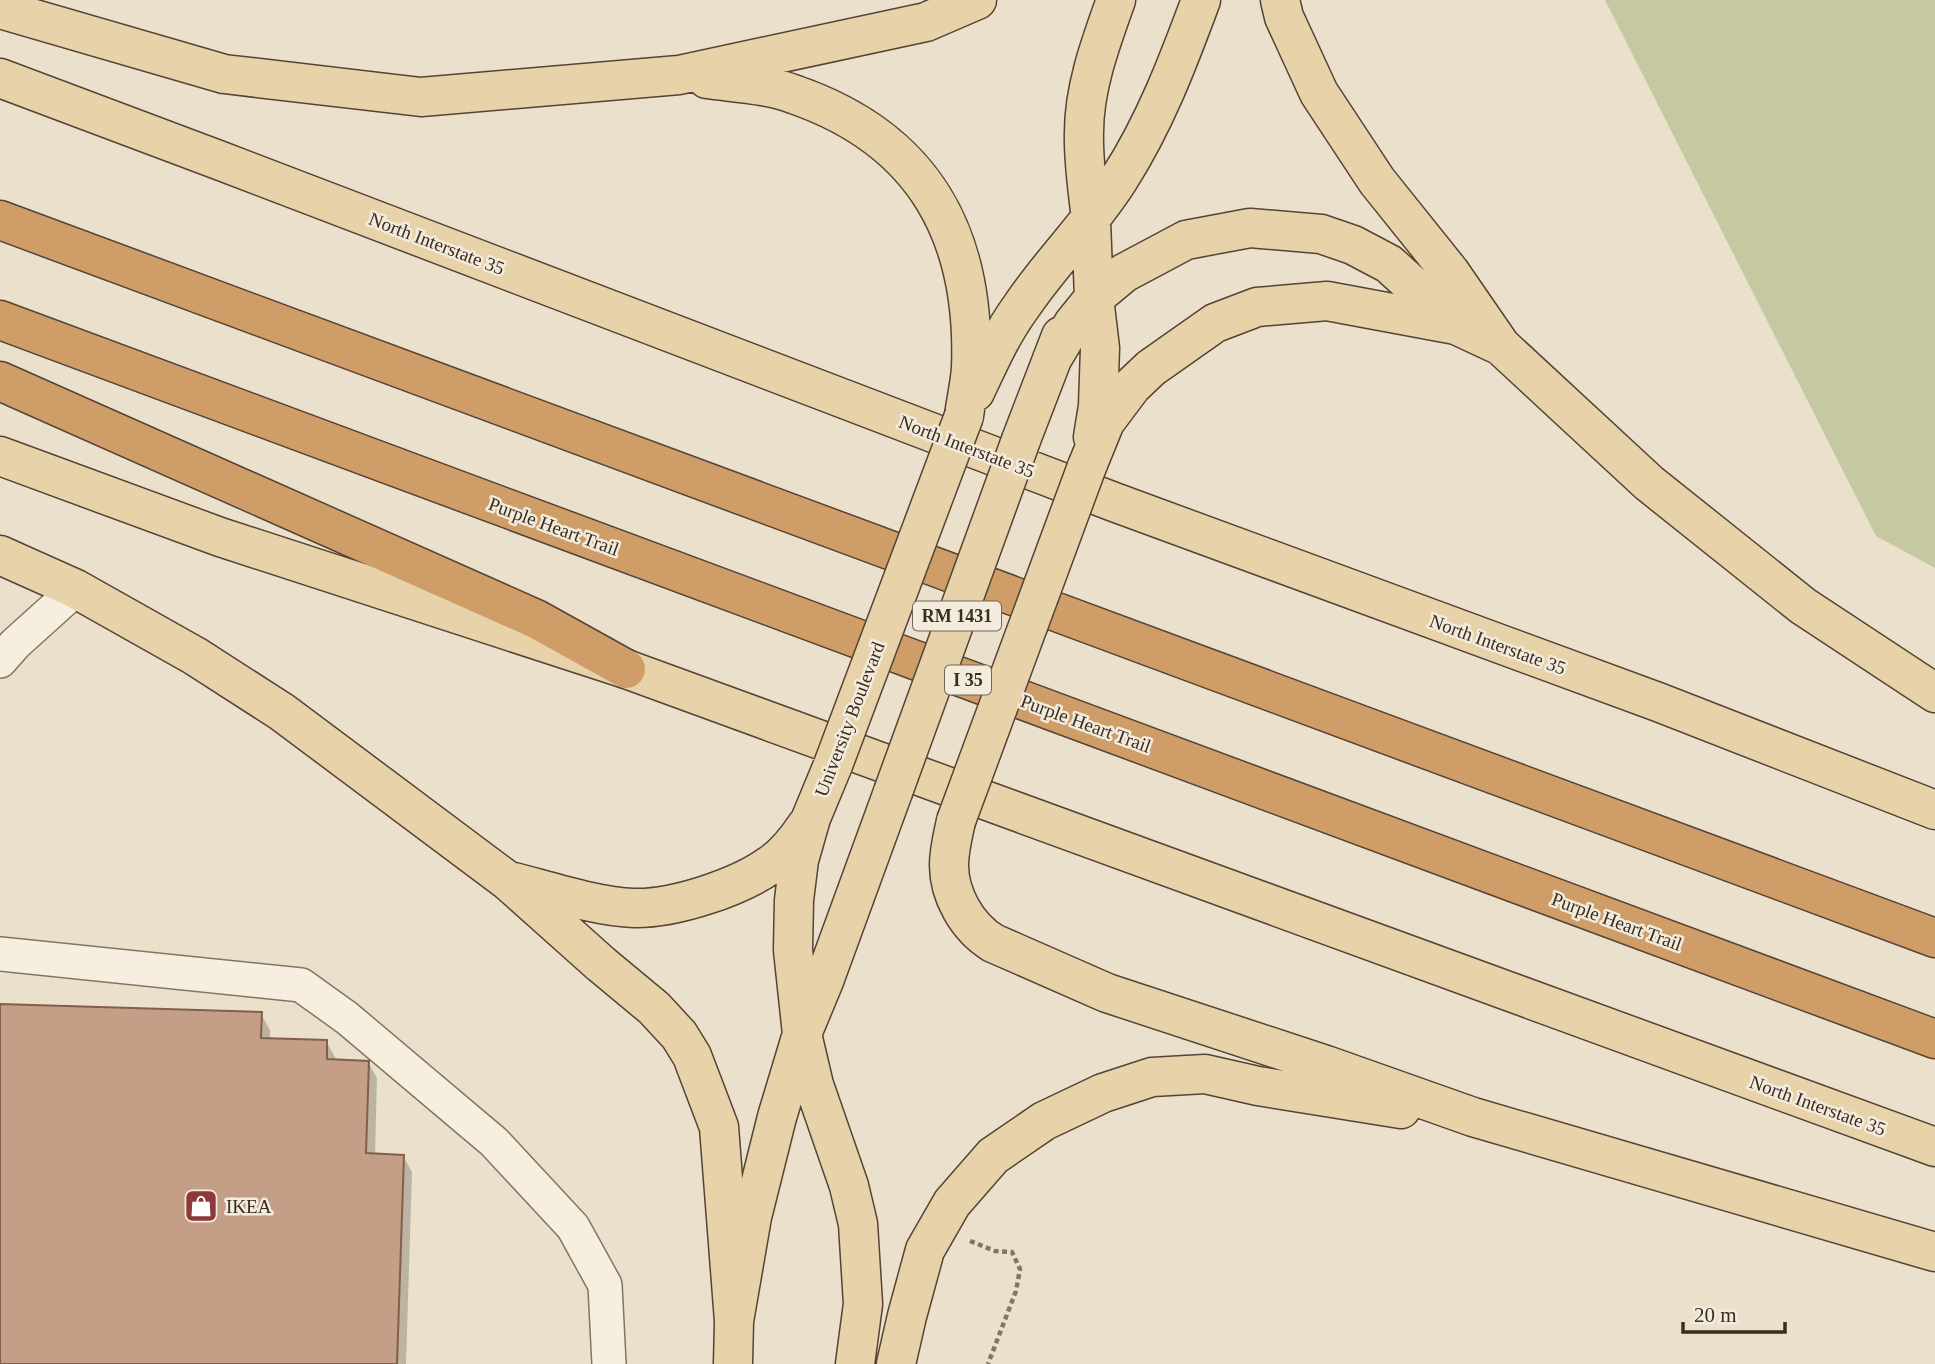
<svg xmlns="http://www.w3.org/2000/svg" width="1935" height="1364" font-family="'Times New Roman',serif">
<style>
.green{fill:#c5c8a1}
.shadow{fill:#0003}
.building{fill:#c49e87;stroke:#835e4a;stroke-width:2}
.lines{fill:none;stroke-linecap:round;stroke-linejoin:round}
.minor-casing{stroke:#867462;stroke-width:36}
.major-casing{stroke:#554335;stroke-width:41}
.highway-casing{stroke:#554335;stroke-width:41}
.path{stroke:#867462;stroke-width:4.5;stroke-dasharray:5 3.5;stroke-linecap:butt}
.minor{stroke:#f6eedf;stroke-width:33}
.major{stroke:#e8d2aa;stroke-width:38}
.highway{stroke:#cf9d68;stroke-width:38}
.major-bridge-casing{stroke:#554335;stroke-width:41;stroke-linecap:butt}
.major-bridge{stroke:#e8d2aa;stroke-width:38}
.labels{text-anchor:middle;stroke-width:5;stroke-linejoin:round;paint-order:stroke}
.shield{fill:#f3ebdb;stroke:#71665a;stroke-width:2}
.shield-label{font-size:18px;font-weight:bold;fill:#392d23}
.street-label{font-size:19px;fill:#392d23;stroke:#f3ebdb}
.poi-label{font-size:19px;fill:#392d23;stroke:#f3ebdb;text-anchor:start}
</style>
<rect width="100%" height="100%" fill="#ebe0cc"/>
<!-- green -->
<path class="green" d="M 1605,0 L 1935,0 L 1935,568 L 1876,536 Z"/>
<!-- shadow -->
<path class="shadow" d="M 0,1006 L 261,1014 L 270,1030 L 270,1040 L 326,1041 L 335,1057 L 335,1061 L 368,1062 L 377,1078 L 375,1155 L 403,1156 L 412,1172 L 406,1364 L 0,1364 Z"/>
<!-- building -->
<path class="building" d="M 0,1004 L 262,1012 L 261,1038 L 327,1040 L 327,1059 L 369,1061 L 366,1153 L 404,1155 L 397,1364 L 0,1364 Z"/>
<g class="lines">
<defs>
<path id="minor" d="M 0,661 L 15,644 L 76,589
M 0,954 L 301,985 L 347,1018 L 494,1142 L 573,1227 L 605,1285 L 609,1364"/>
<path id="major" d="M 1280,0 L 1284,17 L 1319,93 L 1377,181 L 1450,272 L 1501,346 L 1649,483 L 1803,606 L 1935,693
M 0,9 L 224,74 L 421,97 L 679,75 L 926,22 L 977,0
M 0,78 L 221,161 L 1114,502 L 1658,702 L 1935,810
M 707,79 C 736,83 767,84 796,95 C 924,140 976,235 971,368 C 970,384 966,400 964,416
M 1091,220 L 1094,298 L 1100,348 L 1098,406 L 1093,437
M 1089,231 L 1091,220 C 1088,191 1083,162 1084,132 C 1084,87 1101,42 1116,0
M 1052,359 L 1073,324 L 1094,298 L 1124,273 L 1186,240 L 1250,228 L 1321,234 L 1353,245 L 1389,264 L 1456,325
M 975,392 C 989,362 1002,333 1021,307 C 1051,262 1090,225 1119,179 C 1155,123 1178,62 1201,0
M 1021,440 L 1061,336
M 0,456 L 220,537 L 626,669 L 1935,1147
M 1086,469 L 1105,422 L 1132,386 L 1151,368 L 1215,323 L 1257,307 L 1327,301 L 1456,325 L 1501,346
M 0,555 L 76,589 L 195,656 L 282,712 L 508,881 L 601,964 L 654,1008 L 679,1035 L 692,1056 L 719,1127 L 734,1321
M 833,765 L 811,818 L 799,860 L 794,900 L 793,950 L 802,1034 L 814,1085 L 849,1186 L 858,1224 L 863,1304 L 855,1364
M 956,821 C 953,835 949,850 949,865 C 949,895 967,927 993,943 L 1107,993 L 1326,1065 L 1473,1117 L 1935,1252
M 514,882 C 549,891 598,907 634,908 C 673,909 738,888 770,865 C 785,855 796,841 806,826
M 733,1364 L 734,1321 L 752,1217 L 777,1117 L 802,1034 L 824,981 L 893,792
M 896,1364 L 907,1316 L 925,1250 L 952,1203 L 993,1156 L 1044,1121 L 1103,1093 L 1152,1077 L 1205,1074 L 1258,1086 L 1401,1109"/>
<path id="highway" d="M 0,220 L 1935,938
M 0,320 L 1935,1039
M 0,381 L 536,619 L 626,669"/>
</defs>
<!-- minor casing -->
<use href="#minor" class="minor-casing"/>
<!-- major casing -->
<use href="#major" class="major-casing"/>
<!-- highway casing -->
<use href="#highway" class="highway-casing"/>
<!-- path -->
<path class="path" d="M 970,1241 L 995,1251 L 1012,1252 L 1020,1269 L 1016,1291 L 988,1364"/>
<!-- minor -->
<use href="#minor" class="minor"/>
<!-- major -->
<use href="#major" class="major"/>
<!-- highway -->
<use href="#highway" class="highway"/>
<defs>
<path id="major-bridge" d="M 833,765 L 964,416
M 893,792 L 1021,440
M 956,821 L 1086,469"/>
</defs>
<!-- major-bridge casing -->
<use href="#major-bridge" class="major-bridge-casing"/>
<!-- major-bridge -->
<use href="#major-bridge" class="major-bridge"/>
</g>
<!-- icons -->
<defs>
<symbol id="shop-square" viewBox="-11 -11 22 22"><rect x="-9" y="-9" width="18" height="18" rx="4" fill="#8f383c" stroke="#f3ebdb"/><path d="M-5-2.5h2.3a2.7 3.5 0 0 1 5.4 0H5L5.5 6h-11ZM-1.5-2.5h3a1.5 2.3 0 0 0-3 0Z" fill="#fff"/></symbol>
</defs>
<g fill-rule="evenodd">
<use href="#shop-square" x="182" y="1187" width="38" height="38"/>
</g>
<g class="labels">
<!-- shield labels -->
<g class="shield">
<rect x="913" y="601.5" width="88" height="29" rx="5"/>
<rect x="945" y="665.5" width="46" height="29" rx="5"/>
</g>
<g class="shield-label">
<text x="957" y="622">RM 1431</text>
<text x="968" y="686">I 35</text>
</g>
<!-- street labels -->
<g class="street-label">
<text transform="translate(437 243) rotate(21)" y="7">North Interstate 35</text>
<text transform="translate(967 446) rotate(21)" y="7">North Interstate 35</text>
<text transform="translate(554 526) rotate(20)" y="7">Purple Heart Trail</text>
<text transform="translate(1498 644) rotate(20)" y="7">North Interstate 35</text>
<text transform="translate(849 719) rotate(-69)" y="7">University Boulevard</text>
<text transform="translate(1086 723) rotate(20)" y="7">Purple Heart Trail</text>
<text transform="translate(1617 921) rotate(20)" y="7">Purple Heart Trail</text>
<text transform="translate(1818 1105) rotate(20)" y="7">North Interstate 35</text>
</g>
<!-- poi labels -->
<g class="poi-label">
<text x="226" y="1213">IKEA</text>
</g>
</g>
<!-- scale -->
<path d="M1683 1322v10h102v-10" fill="none" stroke="#392d23" stroke-width="3.5"/>
<text x="1694" y="1322" font-size="21" fill="#392d23" stroke="#f3ebdb" stroke-width="5" paint-order="stroke">20 m</text>
</svg>
